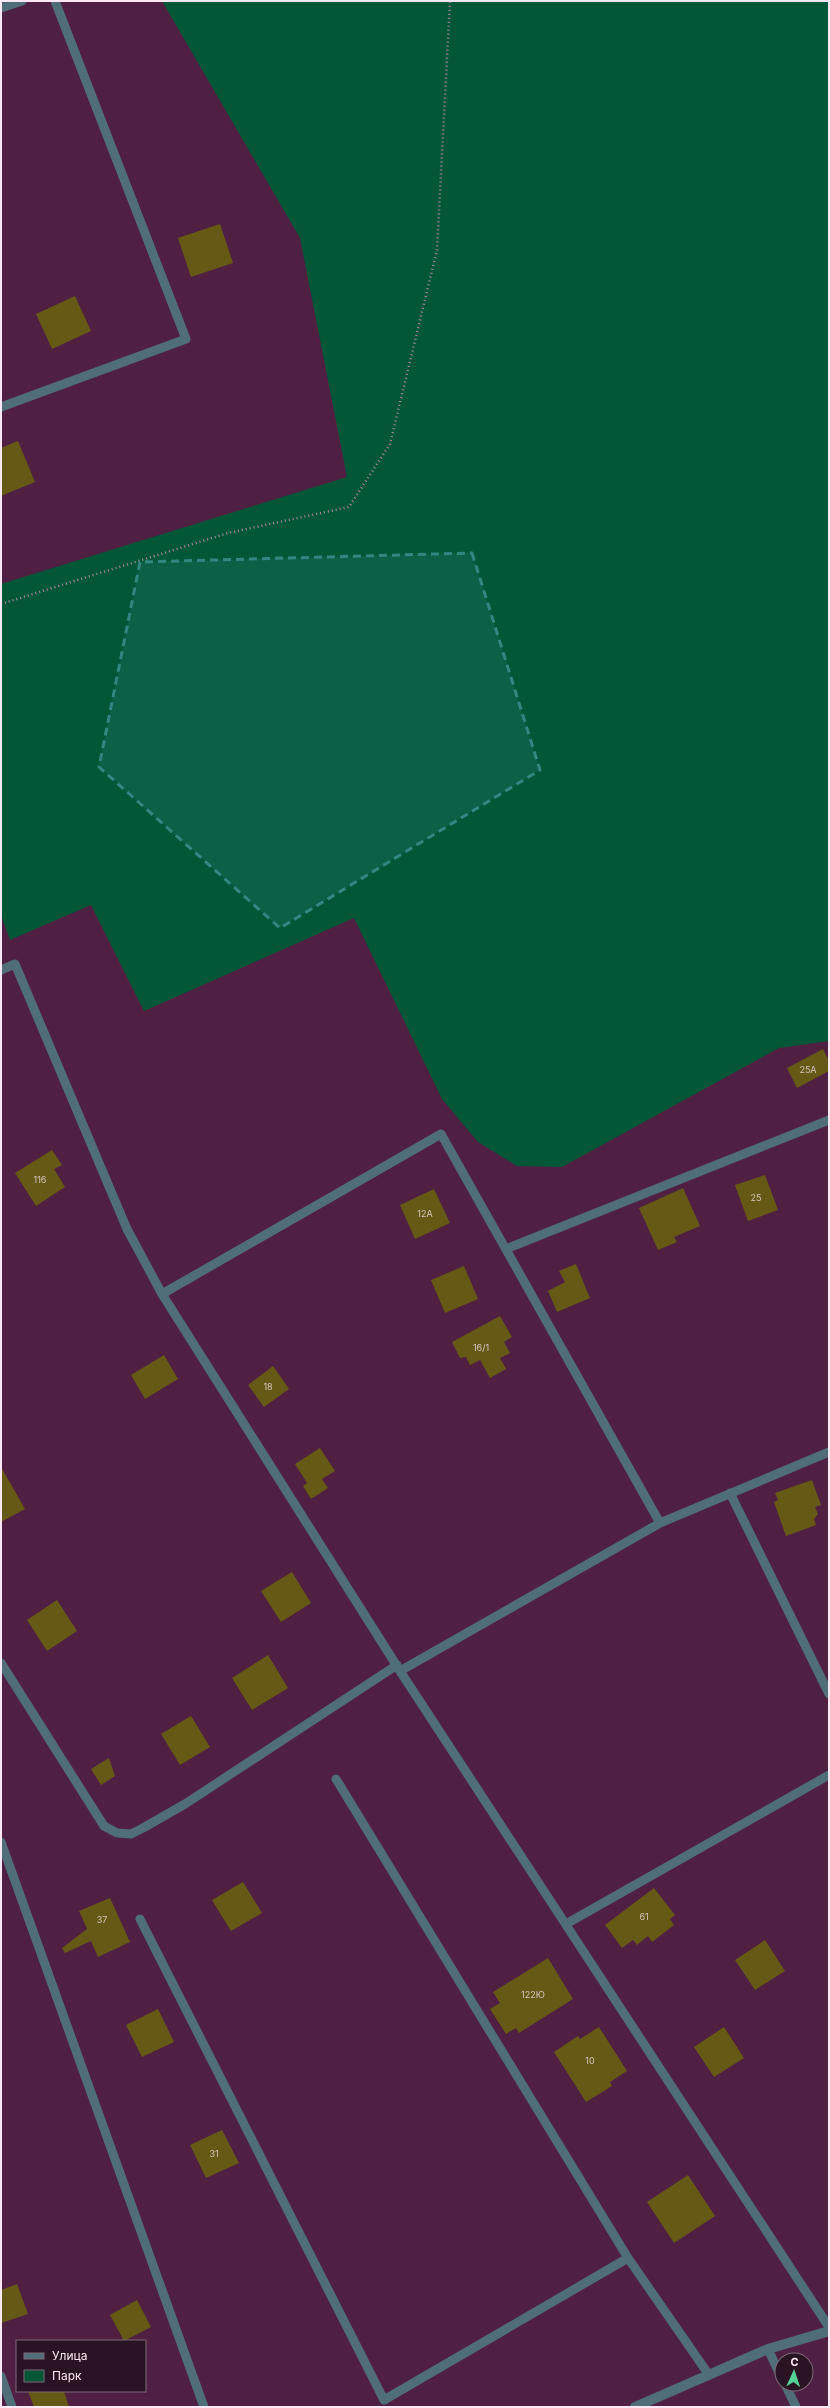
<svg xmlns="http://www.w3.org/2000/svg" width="830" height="2408" font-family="Inter,sans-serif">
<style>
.green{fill:#025736}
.building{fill:#655915}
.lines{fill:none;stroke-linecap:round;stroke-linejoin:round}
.path{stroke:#a9889f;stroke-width:2.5;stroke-dasharray:1 3;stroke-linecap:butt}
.lane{stroke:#4f6e78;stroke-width:9}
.street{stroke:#4f6e78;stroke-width:10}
.marked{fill:#328782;fill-opacity:0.2;stroke:#328782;stroke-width:3;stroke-dasharray:8 5;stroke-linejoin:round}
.labels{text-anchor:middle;stroke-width:3;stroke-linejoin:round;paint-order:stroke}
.number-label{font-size:9px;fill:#d6c4bc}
</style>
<rect width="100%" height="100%" fill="#502043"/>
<!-- green -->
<path class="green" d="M 162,1 L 829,1 L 829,1041 L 779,1048 L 562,1167 L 517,1166 L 478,1142 L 442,1099 L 354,918 L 144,1011 L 91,905 L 10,940 L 1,915 L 1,584 L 347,477 L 300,238 Z"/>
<!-- building -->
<path class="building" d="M 220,224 L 233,263 L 191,277 L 178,238 Z
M 75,296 L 91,331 L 52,349 L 36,314 Z
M 18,441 L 35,482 L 1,496 L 1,448 Z
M 823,1049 L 829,1061 L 829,1071 L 797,1088 L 787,1068 Z
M 52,1150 L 62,1165 L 54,1169 L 65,1187 L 36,1206 L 15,1173 Z
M 765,1175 L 778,1210 L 748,1221 L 735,1185 Z
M 683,1188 L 700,1226 L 674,1237 L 677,1242 L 658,1250 L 639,1208 Z
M 434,1189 L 450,1223 L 415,1239 L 400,1205 Z
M 576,1264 L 590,1298 L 557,1312 L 548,1291 L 565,1282 L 559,1271 Z
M 464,1266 L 478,1299 L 445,1313 L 431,1280 Z
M 500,1316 L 512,1337 L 504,1342 L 510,1353 L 500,1358 L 506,1369 L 490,1378 L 480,1360 L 470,1365 L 466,1357 L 460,1358 L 452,1342 Z
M 164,1355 L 178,1379 L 145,1399 L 131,1375 Z
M 273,1366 L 289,1389 L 264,1407 L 248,1385 Z
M 320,1448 L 335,1471 L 322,1479 L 328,1488 L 311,1499 L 303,1486 L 307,1483 L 295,1464 Z
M 1,1467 L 25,1509 L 1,1522 Z
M 812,1480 L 821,1505 L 815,1507 L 818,1514 L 814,1519 L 816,1525 L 786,1536 L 774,1502 L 778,1500 L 775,1493 Z
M 292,1572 L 311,1603 L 281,1622 L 261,1591 Z
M 57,1600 L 77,1631 L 47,1651 L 27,1620 Z
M 268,1655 L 288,1688 L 252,1710 L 232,1678 Z
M 191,1716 L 210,1747 L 180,1765 L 161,1734 Z
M 109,1758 L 115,1776 L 101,1785 L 91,1769 Z
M 243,1882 L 262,1913 L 231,1931 L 212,1900 Z
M 654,1888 L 675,1915 L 670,1919 L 674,1925 L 652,1942 L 648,1936 L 637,1945 L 633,1940 L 622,1948 L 605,1925 Z
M 110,1898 L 130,1942 L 98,1957 L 91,1941 L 65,1953 L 62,1948 L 87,1929 L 79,1911 Z
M 765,1940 L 785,1971 L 755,1990 L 735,1960 Z
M 548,1958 L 573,1999 L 519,2033 L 516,2028 L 506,2034 L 490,2009 L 500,2003 L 493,1992 Z
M 158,2009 L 174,2042 L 142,2057 L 126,2025 Z
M 599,2027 L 627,2071 L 610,2082 L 612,2086 L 586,2102 L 554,2052 L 578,2036 L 580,2039 Z
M 724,2027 L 744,2058 L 714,2077 L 694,2047 Z
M 222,2130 L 239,2163 L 206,2178 L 190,2145 Z
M 688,2175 L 715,2216 L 674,2243 L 647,2202 Z
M 17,2284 L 28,2314 L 1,2323 L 1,2290 Z
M 137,2300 L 151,2327 L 124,2341 L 110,2315 Z
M 28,2391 L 64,2391 L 69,2407 L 34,2407 Z"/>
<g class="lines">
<!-- path -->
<path class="path" d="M 1,604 L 228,533 L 349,507 L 390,444 L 437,250 L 450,1"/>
<!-- lane -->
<path class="lane" d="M 1,8 L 22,1
M 1,407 L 186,339 L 55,1
M 1,970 L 15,964 L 127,1229 L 162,1294 L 400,1671 L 829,2327
M 506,1249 L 829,1120
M 162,1294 L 441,1134 L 660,1523
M 730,1493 L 829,1694
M 1,1663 L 104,1826 L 117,1833 L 131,1834 L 143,1828 L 185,1804 L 397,1665
M 400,1671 L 660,1523 L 829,1452
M 336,1779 L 628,2258 L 709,2375
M 1,1842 L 204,2407
M 140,1919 L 384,2400 L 628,2258
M 566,1924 L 829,1775
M 768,2349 L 782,2379
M 1,2376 L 12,2407
M 785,2384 L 796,2407"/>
<!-- street -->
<path class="street" d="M 635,2407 L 768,2349 L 829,2331"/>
</g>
<!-- marked area -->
<path class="marked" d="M 472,553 L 540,770 L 280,928 L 99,767 L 140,562 Z"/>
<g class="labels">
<!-- number labels -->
<g class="number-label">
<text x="808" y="1073">25А</text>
<text x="40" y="1183">116</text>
<text x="756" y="1201">25</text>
<text x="425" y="1217">12А</text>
<text x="481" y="1351">16/1</text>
<text x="268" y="1390">18</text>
<text x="644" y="1920">61</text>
<text x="102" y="1923">37</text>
<text x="533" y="1998">122Ю</text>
<text x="590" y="2064">10</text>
<text x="214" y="2157">31</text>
</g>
</g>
<!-- border -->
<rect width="830" height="2408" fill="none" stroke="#fbe8f4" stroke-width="4"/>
<!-- legend -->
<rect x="16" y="2340" width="130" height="52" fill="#291423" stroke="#7d6977"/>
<rect x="24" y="2353" width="20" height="6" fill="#4f6e78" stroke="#7d6977"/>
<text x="52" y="2360" font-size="12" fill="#fbe8f4">Улица</text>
<rect x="24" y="2370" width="20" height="12" fill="#025736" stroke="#7d6977"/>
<text x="52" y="2380" font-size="12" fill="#fbe8f4">Парк</text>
<!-- north arrow -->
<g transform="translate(794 2372) rotate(3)"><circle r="19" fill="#291423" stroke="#7d6977"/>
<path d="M0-3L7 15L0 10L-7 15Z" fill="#54d396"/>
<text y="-6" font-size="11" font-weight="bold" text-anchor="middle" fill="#fbe8f4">С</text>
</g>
</svg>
